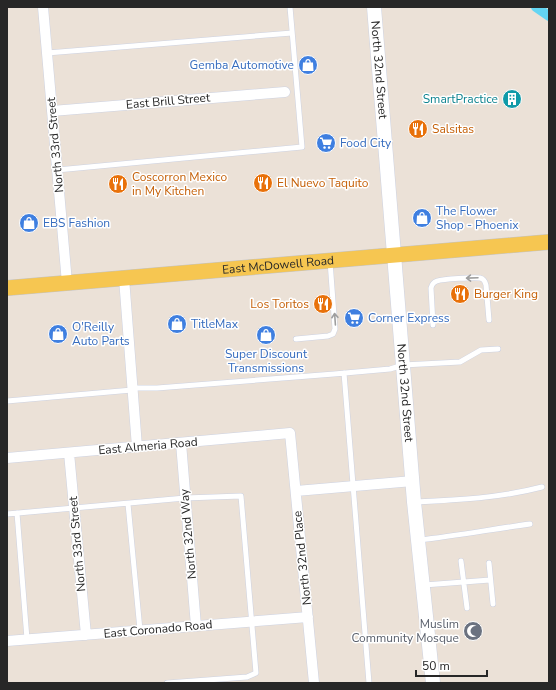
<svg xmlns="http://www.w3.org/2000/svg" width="556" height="690" font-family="'Nunito Sans',sans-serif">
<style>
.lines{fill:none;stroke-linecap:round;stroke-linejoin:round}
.canal{stroke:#64d5f3;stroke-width:10}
.service-casing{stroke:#cdd2e1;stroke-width:6}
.minor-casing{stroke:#cdd2e1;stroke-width:11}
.secondary-casing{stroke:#cdd2e1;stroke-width:15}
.primary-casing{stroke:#c3c3c3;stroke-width:16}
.service{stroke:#fff;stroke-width:5}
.minor{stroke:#fff;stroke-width:10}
.secondary{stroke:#fff;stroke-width:14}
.primary{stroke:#f6c651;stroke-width:15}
.oneway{stroke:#9e9e9e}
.labels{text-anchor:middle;stroke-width:3;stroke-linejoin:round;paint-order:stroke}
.shop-label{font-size:12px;fill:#366cbe;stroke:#fff;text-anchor:start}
.street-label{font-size:12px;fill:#272727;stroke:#fff}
.culture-label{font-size:12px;fill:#0d838f;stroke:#fff;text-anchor:end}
.food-label{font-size:12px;fill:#c56008;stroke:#fff;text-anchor:start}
.worship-label{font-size:12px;fill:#5b616d;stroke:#fff;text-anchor:end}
</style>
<rect width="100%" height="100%" fill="#ebe1d7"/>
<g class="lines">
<!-- canal -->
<path class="canal" d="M 536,7 L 549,16"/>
<defs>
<path id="service" d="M 47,53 L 292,33
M 57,170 L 302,147 L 290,7
M 433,325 L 431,288 C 432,284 434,282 437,281 C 443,279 474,277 480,278 C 484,279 485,281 486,285 L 489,320
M 296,339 L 328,336 L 333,334 L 335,329 L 330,261
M 344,373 L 369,683
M 132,388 L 157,388 L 334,374 L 390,369 L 403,365 L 460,362 L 481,350 L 498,349
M 7,401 L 132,390
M 415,502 C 458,500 500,498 542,487
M 128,504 L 140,630
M 17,513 L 27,639
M 7,514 L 185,498 L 241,496 L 256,673 L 247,677 L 167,683
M 419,540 C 456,536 493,529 530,524
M 461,561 L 467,608
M 489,563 L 493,604
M 424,585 L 490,580"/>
<path id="minor" d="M 43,7 L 67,283
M 52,111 L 285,92
M 124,278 L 137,447
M 181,443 L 196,626
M 69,453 L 86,635
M 7,458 L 290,433 L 314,683
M 296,491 L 413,481
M 7,641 L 308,617"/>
<g id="secondary">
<path id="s1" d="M 374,7 L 414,502 L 433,683"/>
</g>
<g id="primary">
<path id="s2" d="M 7,288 L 549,242"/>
</g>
</defs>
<!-- service casing -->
<use href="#service" class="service-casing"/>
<!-- minor casing -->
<use href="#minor" class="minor-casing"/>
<!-- secondary casing -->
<use href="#secondary" class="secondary-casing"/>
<!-- primary casing -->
<use href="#primary" class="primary-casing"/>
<!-- service -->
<use href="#service" class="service"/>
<!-- minor -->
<use href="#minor" class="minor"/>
<!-- secondary -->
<use href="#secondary" class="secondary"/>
<!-- primary -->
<use href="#primary" class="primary"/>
</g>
<!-- one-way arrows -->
<defs><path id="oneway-shaft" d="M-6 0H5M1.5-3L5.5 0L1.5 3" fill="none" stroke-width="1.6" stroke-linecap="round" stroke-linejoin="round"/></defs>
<g class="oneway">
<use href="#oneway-shaft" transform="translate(472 278) rotate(178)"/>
<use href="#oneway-shaft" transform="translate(335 319) rotate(-94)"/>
</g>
<!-- icons -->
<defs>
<symbol id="shop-disc" viewBox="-11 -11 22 22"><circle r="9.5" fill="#3f7fe0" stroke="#fff"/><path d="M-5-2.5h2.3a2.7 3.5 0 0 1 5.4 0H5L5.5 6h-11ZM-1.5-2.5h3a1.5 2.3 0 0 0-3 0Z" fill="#fff"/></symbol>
<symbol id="building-disc" viewBox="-11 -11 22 22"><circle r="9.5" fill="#0f9aa8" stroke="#fff"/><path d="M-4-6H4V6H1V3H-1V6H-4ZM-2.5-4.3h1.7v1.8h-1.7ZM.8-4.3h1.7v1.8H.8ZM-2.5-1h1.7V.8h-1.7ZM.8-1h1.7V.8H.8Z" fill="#fff"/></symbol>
<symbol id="restaurant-disc" viewBox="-11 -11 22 22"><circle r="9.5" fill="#e8710a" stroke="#fff"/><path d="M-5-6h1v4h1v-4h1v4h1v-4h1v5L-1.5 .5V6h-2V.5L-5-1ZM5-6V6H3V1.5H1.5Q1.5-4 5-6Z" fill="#fff"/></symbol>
<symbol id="supermarket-disc" viewBox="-11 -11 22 22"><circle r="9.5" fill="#3f7fe0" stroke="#fff"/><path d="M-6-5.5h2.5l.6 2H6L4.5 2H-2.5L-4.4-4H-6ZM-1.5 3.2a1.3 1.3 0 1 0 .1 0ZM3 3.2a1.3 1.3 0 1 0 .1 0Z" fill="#fff"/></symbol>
<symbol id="mosque-disc" viewBox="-11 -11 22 22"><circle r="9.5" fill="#6b7280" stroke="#fff"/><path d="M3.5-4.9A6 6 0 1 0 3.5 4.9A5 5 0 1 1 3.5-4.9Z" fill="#fff"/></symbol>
</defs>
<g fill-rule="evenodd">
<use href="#shop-disc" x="297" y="54" width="22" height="22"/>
<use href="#building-disc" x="501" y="88" width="22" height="22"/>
<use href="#restaurant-disc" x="407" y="118" width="22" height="22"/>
<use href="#supermarket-disc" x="315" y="132" width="22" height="22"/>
<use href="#restaurant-disc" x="252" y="172" width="22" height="22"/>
<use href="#restaurant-disc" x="107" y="173" width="22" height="22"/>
<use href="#shop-disc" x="411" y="207" width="22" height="22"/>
<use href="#shop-disc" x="18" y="212" width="22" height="22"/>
<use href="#restaurant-disc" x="449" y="283" width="22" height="22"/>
<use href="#restaurant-disc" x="312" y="293" width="22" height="22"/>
<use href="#supermarket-disc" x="343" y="307" width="22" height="22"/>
<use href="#shop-disc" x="166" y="313" width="22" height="22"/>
<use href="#shop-disc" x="47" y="323" width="22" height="22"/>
<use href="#shop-disc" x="255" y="324" width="22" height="22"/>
<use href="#mosque-disc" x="462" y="620" width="22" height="22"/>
</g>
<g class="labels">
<!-- shop labels -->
<g class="shop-label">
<text x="294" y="69" text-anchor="end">Gemba Automotive</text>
<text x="340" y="147">Food City</text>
<text x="436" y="215">The Flower<tspan x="436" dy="14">Shop - Phoenix</tspan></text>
<text x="43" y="227">EBS Fashion</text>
<text x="368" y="322">Corner Express</text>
<text x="191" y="328">TitleMax</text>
<text x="72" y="331">O'Reilly<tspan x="72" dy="14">Auto Parts</tspan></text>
<text x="266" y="358" text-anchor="middle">Super Discount<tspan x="266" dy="14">Transmissions</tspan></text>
</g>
<!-- street labels -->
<g class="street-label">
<text dy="4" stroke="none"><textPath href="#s1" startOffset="63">North 32nd Street</textPath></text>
<text transform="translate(168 101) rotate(-5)" y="4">East Brill Street</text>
<text transform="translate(55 145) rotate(-95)" y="4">North 33rd Street</text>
<text dy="4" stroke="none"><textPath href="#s2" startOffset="272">East McDowell Road</textPath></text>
<text dy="4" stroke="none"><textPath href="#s1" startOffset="387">North 32nd Street</textPath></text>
<text transform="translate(148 446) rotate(-5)" y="4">East Almeria Road</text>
<text transform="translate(188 534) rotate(-95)" y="4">North 32nd Way</text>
<text transform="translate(77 544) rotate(-95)" y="4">North 33rd Street</text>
<text transform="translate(302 558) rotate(-96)" y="4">North 32nd Place</text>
<text transform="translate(158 629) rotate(-5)" y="4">East Coronado Road</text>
</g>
<!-- culture labels -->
<g class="culture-label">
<text x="498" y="103">SmartPractice</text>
</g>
<!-- food labels -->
<g class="food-label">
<text x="432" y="133">Salsitas</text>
<text x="132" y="181">Coscorron Mexico<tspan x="132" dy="14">in My Kitchen</tspan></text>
<text x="277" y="187">El Nuevo Taquito</text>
<text x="474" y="298">Burger King</text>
<text x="309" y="308" text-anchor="end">Los Toritos</text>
</g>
<!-- worship labels -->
<g class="worship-label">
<text x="459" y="628">Muslim<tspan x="459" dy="14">Community Mosque</tspan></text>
</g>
</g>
<!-- border -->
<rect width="556" height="690" fill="none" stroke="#272727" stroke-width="16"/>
<!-- scale -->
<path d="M416 670v6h71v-6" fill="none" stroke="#272727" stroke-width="2"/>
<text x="422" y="670" font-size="12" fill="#272727" stroke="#ffffff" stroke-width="3" paint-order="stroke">50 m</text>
</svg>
